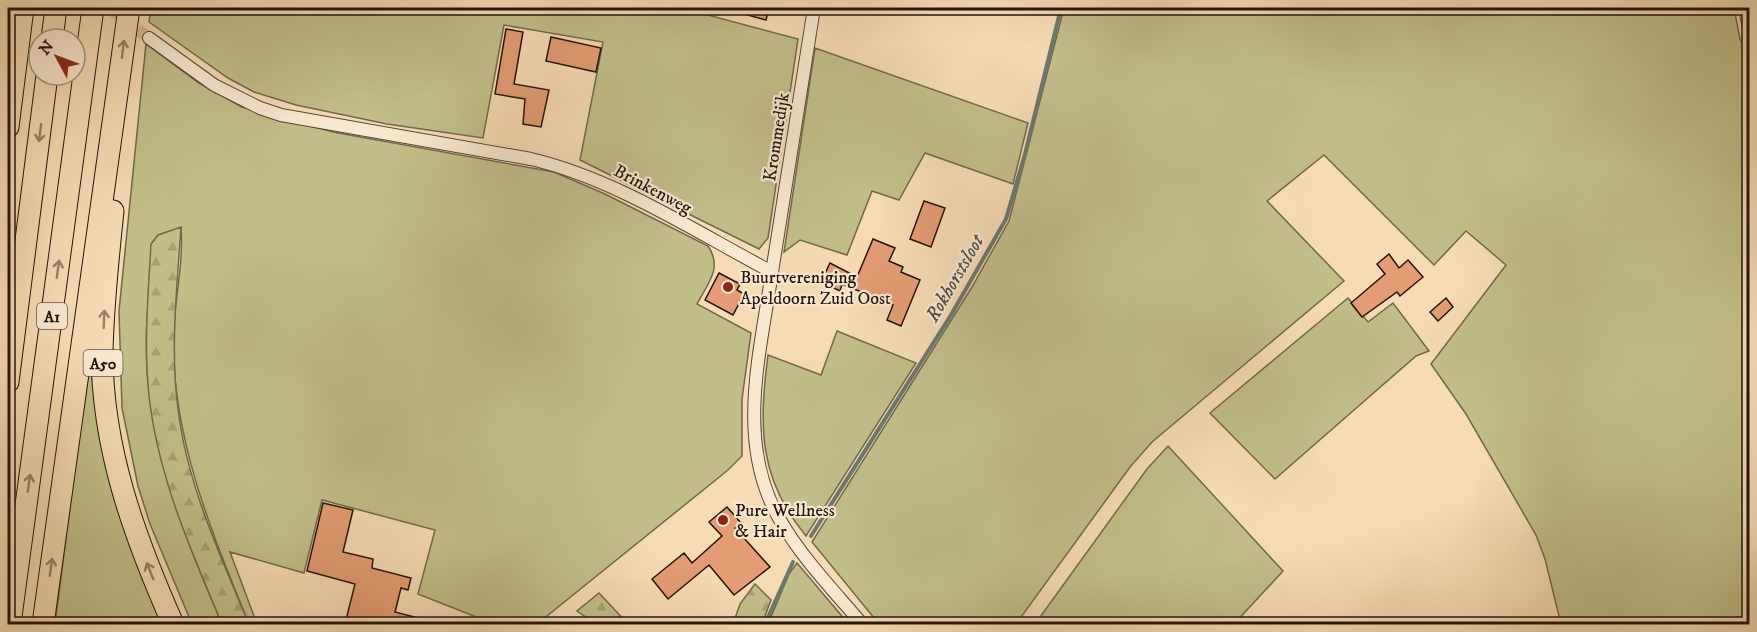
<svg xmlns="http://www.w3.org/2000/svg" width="1757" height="632" font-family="'IM FELL DW Pica',serif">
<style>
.green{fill:#c2be8a;stroke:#72684b;stroke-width:1.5}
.forest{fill:url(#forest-firs);stroke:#72684b;stroke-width:1.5}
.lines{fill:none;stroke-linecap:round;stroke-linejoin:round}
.stream{stroke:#6c786d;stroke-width:4}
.building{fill:#e39c73;stroke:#22130c;stroke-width:1.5}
.minor-tunnel{stroke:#d6bd9c;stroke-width:12;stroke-dasharray:12 6;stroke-linecap:butt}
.minor-casing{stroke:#574536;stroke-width:14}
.motorway-casing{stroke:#22130c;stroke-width:23}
.minor{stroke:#f9e8cf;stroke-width:12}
.motorway{stroke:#f6dbb5;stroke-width:21}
.oneway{stroke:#978169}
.poi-dot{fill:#8f2418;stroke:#f9e8cf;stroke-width:2}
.labels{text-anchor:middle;stroke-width:4.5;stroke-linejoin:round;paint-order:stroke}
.shield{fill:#f9e8cf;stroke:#625346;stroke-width:1.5}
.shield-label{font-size:16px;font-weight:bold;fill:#22130c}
.street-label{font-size:18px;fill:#22130c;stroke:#f9e8cf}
.poi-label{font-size:18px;fill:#22130c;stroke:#f9e8cf;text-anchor:start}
.water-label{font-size:20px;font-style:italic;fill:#4d4e44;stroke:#f9e8cf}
</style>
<defs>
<pattern id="forest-firs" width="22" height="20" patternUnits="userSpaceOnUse" patternTransform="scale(1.5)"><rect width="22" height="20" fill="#c2be8a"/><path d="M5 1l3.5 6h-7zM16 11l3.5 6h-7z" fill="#a6a276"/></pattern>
</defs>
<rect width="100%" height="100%" fill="#f6dbb5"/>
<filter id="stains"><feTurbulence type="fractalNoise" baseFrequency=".00333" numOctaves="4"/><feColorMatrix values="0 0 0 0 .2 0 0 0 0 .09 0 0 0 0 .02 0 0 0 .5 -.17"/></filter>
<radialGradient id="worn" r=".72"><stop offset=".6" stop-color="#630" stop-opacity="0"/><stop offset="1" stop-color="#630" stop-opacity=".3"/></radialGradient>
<!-- green -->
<path class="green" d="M 151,8 L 706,8 L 704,14 L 798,39 L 768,238 L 759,249 L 580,160 L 603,42 L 504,25 L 483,138 L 387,124 L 296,105 L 254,92 L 228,78 L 149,22 Z
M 1064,8 L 1734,8 L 1740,39 L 1750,56 L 1749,624 L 1561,624 L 1545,559 L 1536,535 L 1466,414 L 1431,364 L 1506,265 L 1466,231 L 1434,265 L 1324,155 L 1267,201 L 1344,281 L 1152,442 L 1130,467 L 1016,624 L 879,624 L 812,542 L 972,287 L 1009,221 Z
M 146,44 L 199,83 L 242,107 L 333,132 L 554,172 L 605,194 L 708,246 C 723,268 708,283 697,304 L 751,333 L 742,399 L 742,456 L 728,470 L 537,624 L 494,624 L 418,594 L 435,530 L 322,500 L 304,573 L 230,552 L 257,624 L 249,624 C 212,533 175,446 173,345 C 173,306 184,266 181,228 L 158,235 C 154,264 149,293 147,321 C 140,429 181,527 222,624 L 192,624 L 150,524 L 138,486 L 122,408 L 119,311 Z
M 815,48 L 1028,123 L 1013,184 L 925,153 L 899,200 L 872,191 L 847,255 L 800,240 L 784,252 Z
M 1348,298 L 1368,322 L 1393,303 L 1429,351 L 1416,356 L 1275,479 L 1210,413 Z
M 96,303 L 96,363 L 167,624 L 55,624 Z
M 837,331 L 916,363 L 806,536 C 758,478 759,426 768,355 L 821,375 Z
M 1168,446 L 1283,571 L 1234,624 L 1035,624 L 1147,469 Z
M 797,563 L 846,621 L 842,624 L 768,624 L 789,574 Z"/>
<!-- forest -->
<path class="forest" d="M 181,227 C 177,288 170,348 178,409 C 187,484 220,555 249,624 L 222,624 C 192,553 160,481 150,404 C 143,351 148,297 151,244 L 158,235 Z
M 755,584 L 771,600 L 762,624 L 733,624 L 740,604 Z
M 599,593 L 628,624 L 596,624 L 577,611 Z"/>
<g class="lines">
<!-- stream -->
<path class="stream" d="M 811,536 L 951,315 L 1006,219 L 1025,154 L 1061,8
M 765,624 L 793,562"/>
</g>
<!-- building -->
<path class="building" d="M 733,8 L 769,8 L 766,20 L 733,11 Z
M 506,29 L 523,32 L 514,84 L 549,90 L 541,127 L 523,124 L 525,99 L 495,94 Z
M 551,37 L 601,48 L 596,72 L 546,61 Z
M 924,201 L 945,208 L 931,247 L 910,239 Z
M 873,239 L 895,248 L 889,261 L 903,267 L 901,272 L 920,280 L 901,326 L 887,320 L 893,305 L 842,284 L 840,291 L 821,282 L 830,263 L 857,277 Z
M 1389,254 L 1399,268 L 1408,260 L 1423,277 L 1400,296 L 1397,292 L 1362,317 L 1351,303 L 1385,274 L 1377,264 Z
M 719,273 L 740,284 L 737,290 L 744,294 L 733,315 L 705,300 Z
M 1446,298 L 1453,307 L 1438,321 L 1430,312 Z
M 323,503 L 353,510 L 343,552 L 373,559 L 372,568 L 411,578 L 408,590 L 401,588 L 395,612 L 426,620 L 426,624 L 345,624 L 355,584 L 307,571 Z
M 727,507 L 741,523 L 735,528 L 770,567 L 734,595 L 709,565 L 668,599 L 652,579 L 684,553 L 692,563 L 722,536 L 709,522 Z"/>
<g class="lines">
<!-- minor-tunnel -->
<path class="minor-tunnel" d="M 109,8 L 149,38"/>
<defs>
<path id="minor" d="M 1745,8 L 1750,34
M 149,38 L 214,85 L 260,108 L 281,115 L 531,159 C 616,179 696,232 772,272 C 760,355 735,443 780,520 C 802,558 834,591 862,624
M 772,272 L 814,8"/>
<path id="motorway" d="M 52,39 L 56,8
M 8,127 L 23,8
M 113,211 C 108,258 103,305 102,352 C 102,449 135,538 173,624
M 8,382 L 47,75
M 10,624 L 93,8
M 43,624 L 129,8"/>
</defs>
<!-- minor casing -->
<use href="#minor" class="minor-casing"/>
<!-- motorway casing -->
<use href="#motorway" class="motorway-casing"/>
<!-- minor -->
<use href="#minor" class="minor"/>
<!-- motorway -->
<use href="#motorway" class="motorway"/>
</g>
<!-- one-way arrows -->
<defs><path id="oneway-shaft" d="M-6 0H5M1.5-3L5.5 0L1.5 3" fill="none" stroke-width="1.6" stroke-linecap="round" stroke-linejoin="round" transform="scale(1.5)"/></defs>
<g class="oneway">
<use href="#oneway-shaft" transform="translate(123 49) rotate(-83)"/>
<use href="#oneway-shaft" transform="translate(40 133) rotate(97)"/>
<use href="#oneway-shaft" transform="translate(58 269) rotate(-82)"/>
<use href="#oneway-shaft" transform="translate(104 319) rotate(-88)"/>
<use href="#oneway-shaft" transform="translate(29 483) rotate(-82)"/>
<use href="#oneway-shaft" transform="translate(51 567) rotate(-82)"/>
<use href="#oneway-shaft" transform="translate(150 571) rotate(-112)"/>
</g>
<!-- markers -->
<g class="poi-dot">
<circle cx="728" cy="287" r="6"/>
<circle cx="723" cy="520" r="6"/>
</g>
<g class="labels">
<!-- shield labels -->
<g class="shield">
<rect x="37" y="303" width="30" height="26" rx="4.5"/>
<rect x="83.5" y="350" width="39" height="26" rx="4.5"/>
</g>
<g class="shield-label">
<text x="52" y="322">A1</text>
<text x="103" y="369">A50</text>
</g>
<!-- street labels -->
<g class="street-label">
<text transform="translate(776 137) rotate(-81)" y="6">Krommedijk</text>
<text transform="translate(653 189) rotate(28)" y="6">Brinkenweg</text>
</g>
<!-- poi labels -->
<g class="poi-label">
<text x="740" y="283">Buurtvereniging<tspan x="740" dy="21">Apeldoorn Zuid Oost</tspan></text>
<text x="735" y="516">Pure Wellness<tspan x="735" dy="21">&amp; Hair</tspan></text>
</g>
<!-- water labels -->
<g class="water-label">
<text transform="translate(954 278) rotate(-60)" y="7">Rokhorstsloot</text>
</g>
</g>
<!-- margin -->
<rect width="1757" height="632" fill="none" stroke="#f6dbb5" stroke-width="30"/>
<rect x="9" y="9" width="1739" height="614" fill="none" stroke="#22130c" stroke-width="3"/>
<rect x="15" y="15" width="1727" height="602" fill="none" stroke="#22130c" stroke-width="1.5"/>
<!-- north arrow -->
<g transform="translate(57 57) rotate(311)"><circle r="28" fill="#f9e8cf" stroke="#a39381" stroke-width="1.5"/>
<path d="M0-4.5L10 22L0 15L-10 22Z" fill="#8f2418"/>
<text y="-9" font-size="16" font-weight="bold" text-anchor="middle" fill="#22130c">N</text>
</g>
<rect width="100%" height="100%" filter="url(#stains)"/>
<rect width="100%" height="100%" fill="url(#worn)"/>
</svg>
